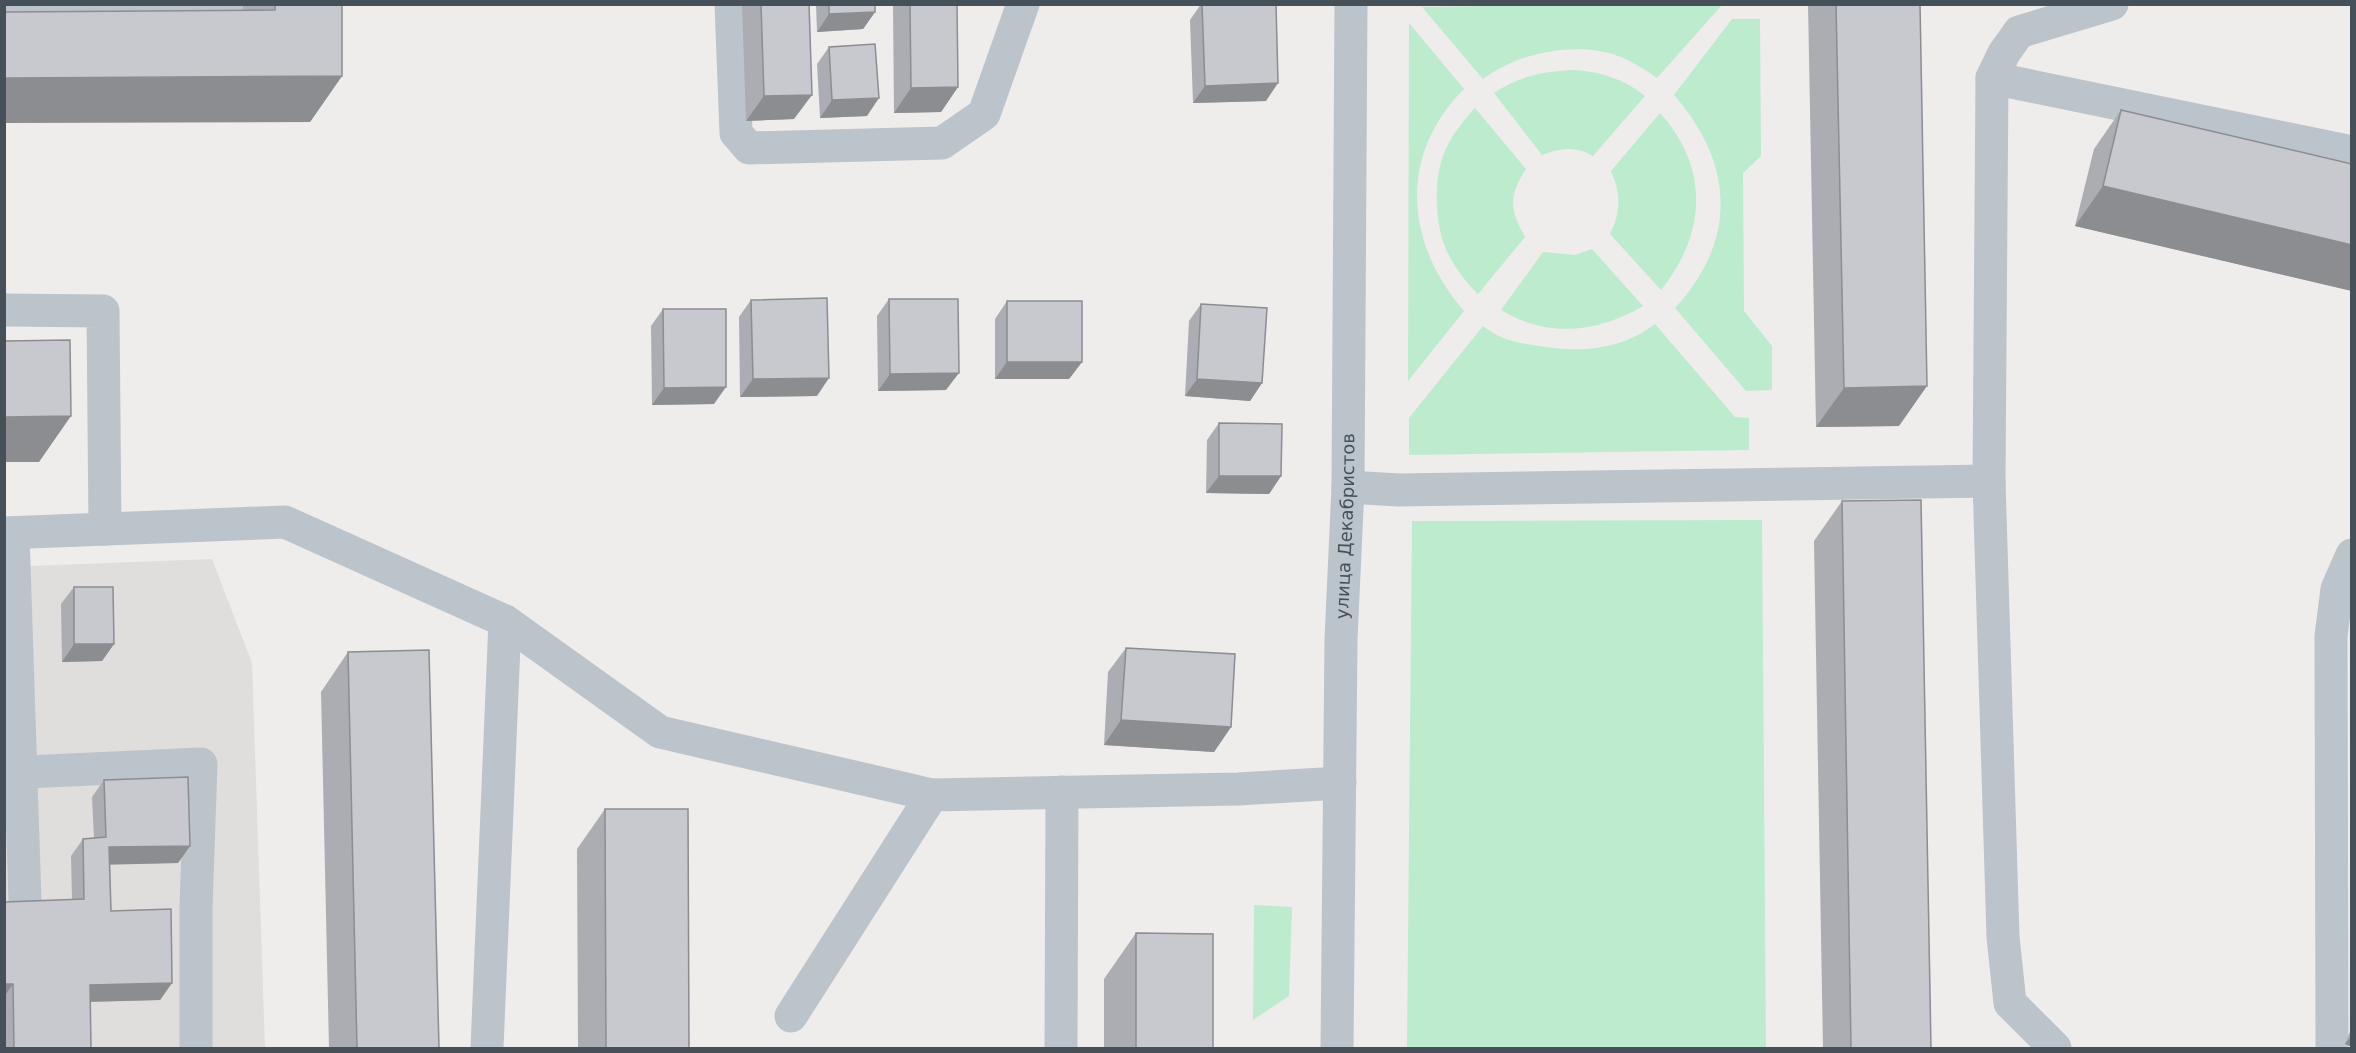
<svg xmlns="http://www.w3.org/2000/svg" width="2356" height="1053" font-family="'DejaVu Sans',sans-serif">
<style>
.education{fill:#e0dddd}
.green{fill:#bcebcd}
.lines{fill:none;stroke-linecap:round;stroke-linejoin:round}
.minor{stroke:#bbc4cb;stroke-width:33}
.wall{fill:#abadb2}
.shaded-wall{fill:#8b8d91}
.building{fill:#c7c9cf;stroke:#8b8d91;stroke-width:1.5}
.labels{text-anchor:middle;stroke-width:4.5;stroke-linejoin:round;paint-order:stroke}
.street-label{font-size:18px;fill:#465058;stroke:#fff}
</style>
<rect width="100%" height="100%" fill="#efecec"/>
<!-- education -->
<path class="education" d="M 212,559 L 252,663 L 265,1048 L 5,1048 L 4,567 Z"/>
<!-- green -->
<path class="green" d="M 1552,5 L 1722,4 L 1722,5 L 1657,78 C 1646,70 1633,62 1621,57 C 1579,40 1518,52 1483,79 L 1422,7 Z
M 1732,19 L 1760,19 L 1761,156 L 1743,173 L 1744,311 L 1772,346 L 1772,390 L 1746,391 L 1675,308 C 1738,240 1734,163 1674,95 Z
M 1409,23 L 1464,89 C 1398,155 1405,243 1464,311 L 1408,381 Z
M 1575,70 C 1601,72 1624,79 1645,96 L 1593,156 C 1575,146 1561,148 1542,155 L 1494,93 C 1518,76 1546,71 1575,70 Z
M 1475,108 L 1526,169 C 1509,195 1509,209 1525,237 L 1478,294 C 1453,269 1439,244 1437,208 C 1435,163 1445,141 1475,108 Z
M 1660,113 C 1710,168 1706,234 1661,290 L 1610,234 C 1621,212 1621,194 1611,171 Z
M 1592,249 L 1643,306 C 1598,333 1547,338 1501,310 L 1543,252 L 1575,255 Z
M 1655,324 L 1735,417 L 1749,418 L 1749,450 L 1409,455 L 1409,418 L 1483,326 C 1500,340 1518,343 1539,346 C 1580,353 1621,350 1655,324 Z
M 1762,520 L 1766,1048 L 1407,1048 L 1412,521 Z
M 1254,905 L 1292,907 L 1289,996 L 1253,1020 Z"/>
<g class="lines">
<!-- minor -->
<g class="minor">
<path d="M 731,4 L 736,133 L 749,148 L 942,143 L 984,114 L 1023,4"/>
<path d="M 4,8 L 230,8 L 230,4"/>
<path d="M 1992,78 L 2352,152"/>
<path d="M 4,310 L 103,311 L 105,529"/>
<path d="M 1348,487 L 1399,490 L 1989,481"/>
<path d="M 4,533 L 285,522 L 505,621 L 660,732 L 932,795"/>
<path d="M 13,533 L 25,901"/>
<path d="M 4,773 L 201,764 L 196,908 L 196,1048"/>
<path d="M 791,1016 L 932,795 L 1238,789 L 1340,783"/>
<path d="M 487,1048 L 505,621"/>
<path d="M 1061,1048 L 1062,792"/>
<path id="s1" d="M 1337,1048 L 1341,639 L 1348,487 L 1351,4"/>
<path d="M 2055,1048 L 2010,1003 L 2003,937 L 1989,481 L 1992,78 L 2004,53 L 2019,32 L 2112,4"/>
<path d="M 2332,1048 L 2331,636 L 2337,589 L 2352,555"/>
</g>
</g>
<!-- wall -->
<path class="wall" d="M 243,4 L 342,4 L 342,76 L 310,122 L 243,10 Z
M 742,4 L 809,4 L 794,119 L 746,121 Z
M 816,4 L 875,4 L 875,12 L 863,29 L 817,32 Z
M 893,4 L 957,4 L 958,87 L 941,112 L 894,113 Z
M 1201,4 L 1276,4 L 1266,101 L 1193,103 L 1190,20 Z
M 1808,4 L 1920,4 L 1899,426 L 1816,427 Z
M 829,47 L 867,116 L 820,118 L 817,64 Z
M 2121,110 L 2352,164 L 2352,291 L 2075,226 L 2094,149 Z
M 889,299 L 946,390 L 878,391 L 877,316 Z
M 751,300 L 817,396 L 740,397 L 739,317 Z
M 1007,301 L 1082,362 L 1069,379 L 995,379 L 995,319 Z
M 1201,304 L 1262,383 L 1250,401 L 1185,396 L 1189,321 Z
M 663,309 L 714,404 L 652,405 L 651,326 Z
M 1219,423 L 1281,476 L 1269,494 L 1206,493 L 1207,440 Z
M 1842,501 L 1931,1048 L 1823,1048 L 1814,541 Z
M 74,587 L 114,644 L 102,661 L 62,662 L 61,604 Z
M 1126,648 L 1231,727 L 1214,752 L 1104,745 L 1108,672 Z
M 348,652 L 439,1048 L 329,1048 L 321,692 Z
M 104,780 L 190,846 L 178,863 L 110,864 L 111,911 L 172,983 L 160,1000 L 91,1002 L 91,1048 L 4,1048 L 4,902 L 72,900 L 71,856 L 83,839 L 94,838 L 92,797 Z
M 605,809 L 689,1048 L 578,1048 L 577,849 Z
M 1136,933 L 1213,1048 L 1104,1048 L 1104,979 Z
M 2352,1027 L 2352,1047 L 2345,1044 Z"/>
<!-- shaded-wall -->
<path class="shaded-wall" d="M 875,12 L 863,29 L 817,32 L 829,14 Z
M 342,76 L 310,122 L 4,123 L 4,78 Z
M 1278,83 L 1266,101 L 1193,103 L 1205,86 Z
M 958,87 L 941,112 L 894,113 L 911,88 Z
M 812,95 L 794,119 L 746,121 L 764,96 Z
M 879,98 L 867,116 L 820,118 L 832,100 Z
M 2103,186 L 2352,245 L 2352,291 L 2075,226 Z
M 1007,362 L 1082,362 L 1069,379 L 995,379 Z
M 959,373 L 946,390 L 878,391 L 890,374 Z
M 829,378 L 817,396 L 740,397 L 753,379 Z
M 1197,379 L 1262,383 L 1250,401 L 1185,396 Z
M 1927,386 L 1899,426 L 1816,427 L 1844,388 Z
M 726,387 L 714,404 L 652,405 L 664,388 Z
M 71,416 L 39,462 L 4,462 L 4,417 Z
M 1219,476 L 1281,476 L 1269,494 L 1206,493 Z
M 74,644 L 114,644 L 102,661 L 62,662 Z
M 1121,720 L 1231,727 L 1214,752 L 1104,745 Z
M 190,846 L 178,863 L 97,865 L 109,847 Z
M 172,983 L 160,1000 L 78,1002 L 90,985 Z
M 4,984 L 13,984 L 4,997 Z
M 2352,1035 L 2352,1047 L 2345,1044 Z"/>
<!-- building -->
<path class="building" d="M 275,4 L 342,4 L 342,76 L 4,78 L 4,12 L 275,10 Z
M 761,4 L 809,4 L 812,95 L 764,96 Z
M 829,4 L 875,4 L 875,12 L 829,14 Z
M 910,4 L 957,4 L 958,87 L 911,88 Z
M 1202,4 L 1276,4 L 1278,83 L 1205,86 Z
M 1836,4 L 1920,4 L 1927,386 L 1844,388 Z
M 875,44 L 879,98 L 832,100 L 829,47 Z
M 2121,110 L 2352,164 L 2352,245 L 2103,186 Z
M 827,298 L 829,378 L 753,379 L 751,300 Z
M 889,299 L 958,299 L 959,373 L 890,374 Z
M 1007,301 L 1082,301 L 1082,362 L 1007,362 Z
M 1201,304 L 1267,308 L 1262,383 L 1197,379 Z
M 663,309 L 726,309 L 726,387 L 664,388 Z
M 70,340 L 71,416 L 4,417 L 4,341 Z
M 1219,423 L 1282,424 L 1281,476 L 1219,476 Z
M 1921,500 L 1931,1048 L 1851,1048 L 1842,501 Z
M 74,587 L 113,587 L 114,644 L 74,644 Z
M 1126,648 L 1235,654 L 1231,727 L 1121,720 Z
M 429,650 L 439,1048 L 357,1048 L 348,652 Z
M 188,777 L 190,846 L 109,847 L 111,911 L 171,909 L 172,983 L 90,985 L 91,1048 L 14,1048 L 13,984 L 4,984 L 4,902 L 84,899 L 83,839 L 106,837 L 104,780 Z
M 605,809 L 688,809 L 689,1048 L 606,1048 Z
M 1136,933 L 1213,934 L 1213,1048 L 1136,1048 Z"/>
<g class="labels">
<!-- street labels -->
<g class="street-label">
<text dy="6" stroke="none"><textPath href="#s1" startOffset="522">улица Декабристов</textPath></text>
</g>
</g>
<!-- border -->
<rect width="2356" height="1053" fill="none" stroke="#465058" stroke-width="12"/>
</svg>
